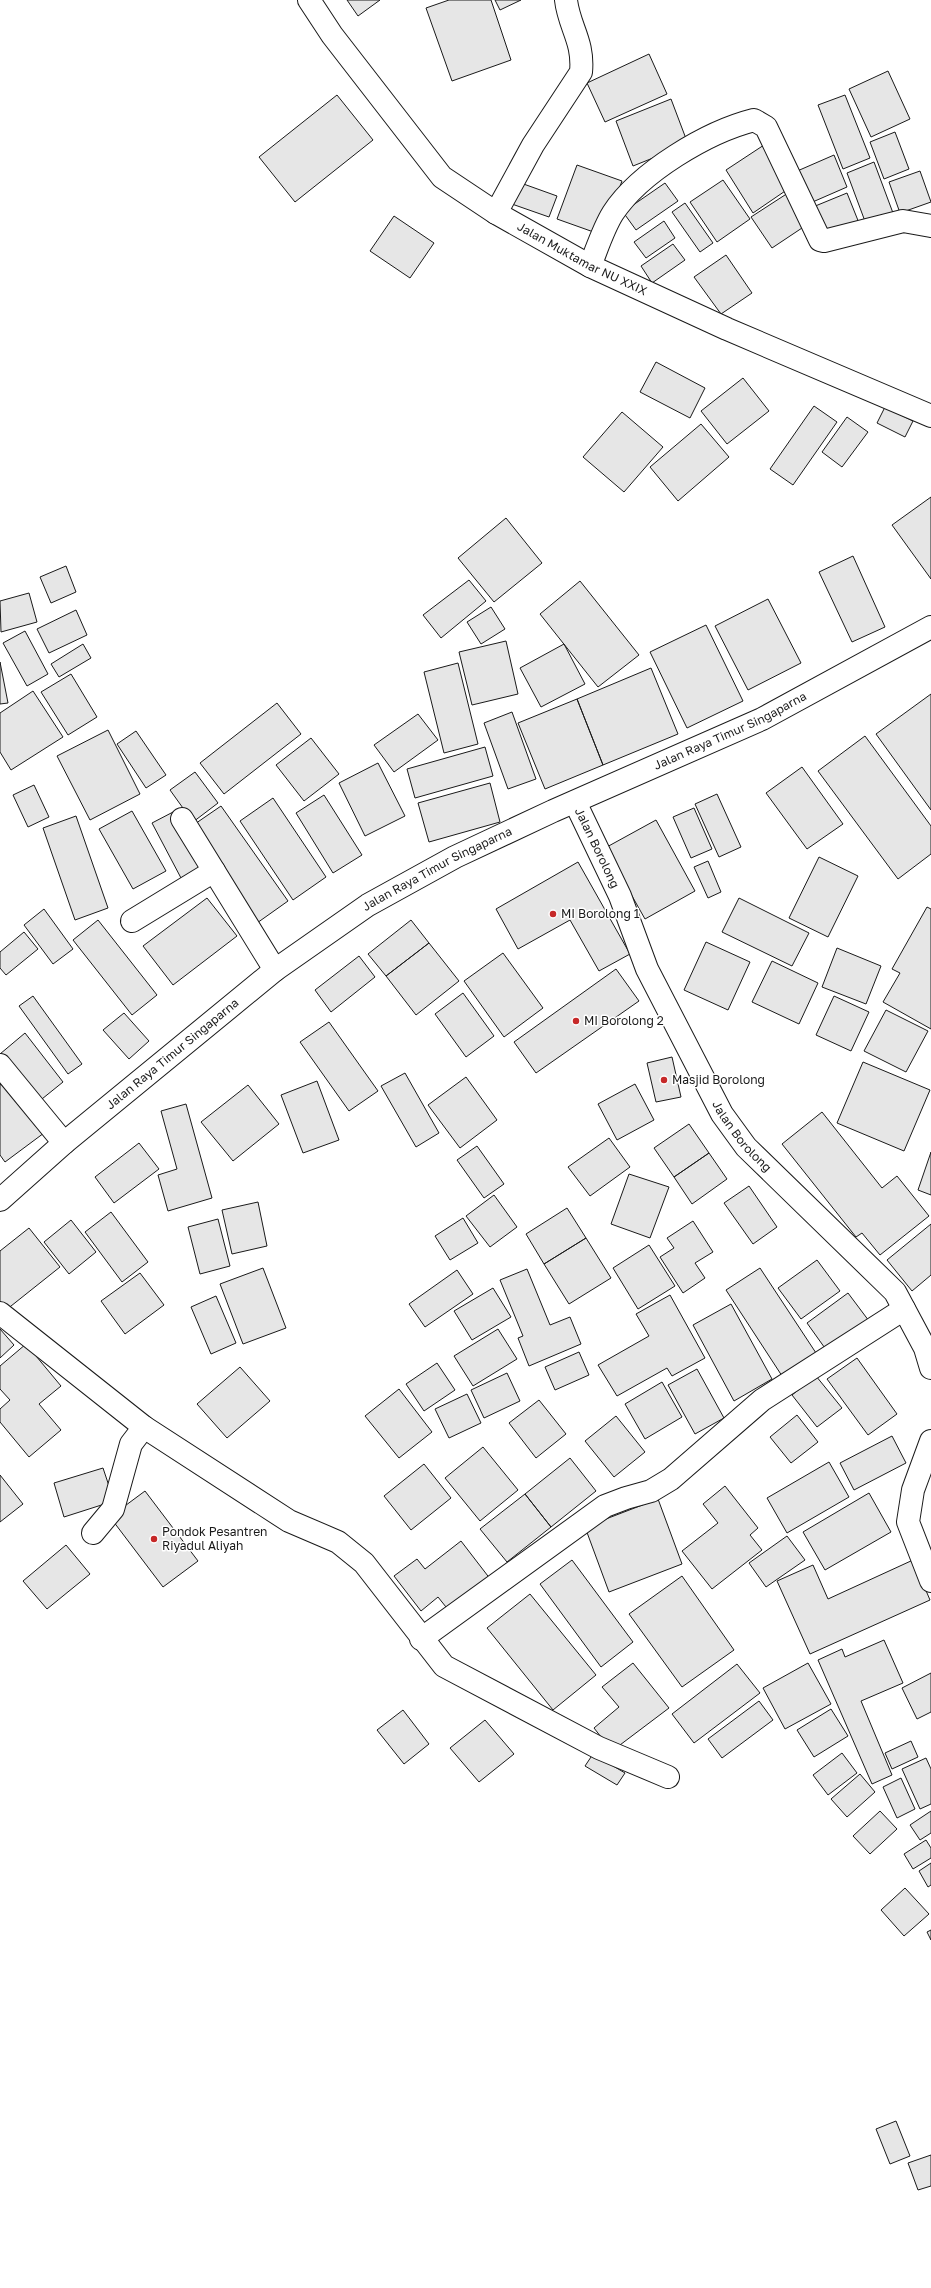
<svg xmlns="http://www.w3.org/2000/svg" width="931" height="2288" font-family="'Golos Text',sans-serif">
<style>
.building{fill:#e6e6e6;stroke:#1a1a1a}
.lines{fill:none;stroke-linecap:round;stroke-linejoin:round}
.minor-casing{stroke:#1a1a1a;stroke-width:24}
.primary-casing{stroke:#1a1a1a;stroke-width:24}
.minor{stroke:#fff;stroke-width:22}
.primary{stroke:#fff;stroke-width:22}
.poi-dot{fill:#c62828;stroke:#fff;stroke-width:1.5}
.labels{text-anchor:middle;stroke-width:3;stroke-linejoin:round;paint-order:stroke}
.street-label{font-size:12px;fill:#1a1a1a;stroke:#fff}
.poi-label{font-size:12px;fill:#1a1a1a;stroke:#fff;text-anchor:start}
</style>
<rect width="100%" height="100%" fill="#fff"/>
<!-- building -->
<path class="building" d="M 347,0 L 380,0 L 358,16 Z
M 449,0 L 491,0 L 511,60 L 452,81 L 426,8 Z
M 495,0 L 521,0 L 500,10 Z
M 649,54 L 667,94 L 605,122 L 587,83 Z
M 888,71 L 910,119 L 871,137 L 849,89 Z
M 337,95 L 373,140 L 295,202 L 259,157 Z
M 845,95 L 870,158 L 843,169 L 818,105 Z
M 671,99 L 688,144 L 633,166 L 616,121 Z
M 895,132 L 909,169 L 884,179 L 870,142 Z
M 764,145 L 791,187 L 753,213 L 726,170 Z
M 834,155 L 847,187 L 808,204 L 795,172 Z
M 874,162 L 893,213 L 866,224 L 847,173 Z
M 577,165 L 622,181 L 602,235 L 557,219 Z
M 920,171 L 931,202 L 900,213 L 889,182 Z
M 723,180 L 750,219 L 717,242 L 690,202 Z
M 518,182 L 557,196 L 549,217 L 509,203 Z
M 665,183 L 678,201 L 636,230 L 623,212 Z
M 788,193 L 808,224 L 772,248 L 751,217 Z
M 847,193 L 859,223 L 819,239 L 808,209 Z
M 685,203 L 713,243 L 700,252 L 672,212 Z
M 394,216 L 434,243 L 410,278 L 370,251 Z
M 664,221 L 675,238 L 646,258 L 634,242 Z
M 673,244 L 685,260 L 652,283 L 641,266 Z
M 726,255 L 752,293 L 721,314 L 694,277 Z
M 656,362 L 705,388 L 690,418 L 640,392 Z
M 743,378 L 769,411 L 727,444 L 701,411 Z
M 814,406 L 837,422 L 793,485 L 770,469 Z
M 885,407 L 913,421 L 905,437 L 877,423 Z
M 622,412 L 663,447 L 624,492 L 583,457 Z
M 847,417 L 868,432 L 842,467 L 822,452 Z
M 701,424 L 729,457 L 678,501 L 650,467 Z
M 931,497 L 931,579 L 892,525 Z
M 506,518 L 542,563 L 494,602 L 458,558 Z
M 853,556 L 885,627 L 852,642 L 819,572 Z
M 66,566 L 76,592 L 51,603 L 40,577 Z
M 469,580 L 486,601 L 441,638 L 423,615 Z
M 580,581 L 639,655 L 598,687 L 540,614 Z
M 29,593 L 37,622 L 1,632 L 0,601 Z
M 768,599 L 801,663 L 748,690 L 715,626 Z
M 491,607 L 505,629 L 481,644 L 467,622 Z
M 76,610 L 87,635 L 49,653 L 37,629 Z
M 706,625 L 743,701 L 687,728 L 650,652 Z
M 25,631 L 48,674 L 27,686 L 3,643 Z
M 506,641 L 518,694 L 472,705 L 459,652 Z
M 83,644 L 91,658 L 59,677 L 51,664 Z
M 564,644 L 585,684 L 541,707 L 520,668 Z
M 0,662 L 8,703 L 0,704 Z
M 458,663 L 478,744 L 444,753 L 424,672 Z
M 651,668 L 678,734 L 603,765 L 577,699 Z
M 71,674 L 97,717 L 68,735 L 41,692 Z
M 33,691 L 63,737 L 11,770 L 0,752 L 0,713 Z
M 931,694 L 931,810 L 876,734 Z
M 577,699 L 603,765 L 545,789 L 518,723 Z
M 277,703 L 301,734 L 224,794 L 200,763 Z
M 512,712 L 536,779 L 508,789 L 484,723 Z
M 418,714 L 438,740 L 394,772 L 374,745 Z
M 108,730 L 140,794 L 90,820 L 57,756 Z
M 136,731 L 166,775 L 146,788 L 117,744 Z
M 865,736 L 931,826 L 931,854 L 898,879 L 818,771 Z
M 311,738 L 339,774 L 304,801 L 276,765 Z
M 485,747 L 493,776 L 415,798 L 407,769 Z
M 378,763 L 405,816 L 365,836 L 339,783 Z
M 802,767 L 843,824 L 807,849 L 766,793 Z
M 195,772 L 218,803 L 193,822 L 170,790 Z
M 490,783 L 500,822 L 429,842 L 418,803 Z
M 34,785 L 49,817 L 28,827 L 13,795 Z
M 717,794 L 741,847 L 719,857 L 695,804 Z
M 324,795 L 362,855 L 333,873 L 296,813 Z
M 273,798 L 326,877 L 293,900 L 240,821 Z
M 221,806 L 288,901 L 257,923 L 189,828 Z
M 694,808 L 712,849 L 691,858 L 673,817 Z
M 132,811 L 166,871 L 133,889 L 99,829 Z
M 175,811 L 204,866 L 181,878 L 152,823 Z
M 76,816 L 108,908 L 75,920 L 43,828 Z
M 656,820 L 695,891 L 645,919 L 605,848 Z
M 819,857 L 858,876 L 828,937 L 789,918 Z
M 708,861 L 721,892 L 708,898 L 694,867 Z
M 578,862 L 630,954 L 599,971 L 570,920 L 518,949 L 496,909 Z
M 207,898 L 237,936 L 173,985 L 143,946 Z
M 739,898 L 809,933 L 792,966 L 722,932 Z
M 927,907 L 931,909 L 931,1029 L 883,1002 L 900,973 L 892,969 Z
M 44,909 L 73,949 L 53,964 L 24,925 Z
M 98,920 L 157,995 L 132,1015 L 73,940 Z
M 411,920 L 429,943 L 386,976 L 368,954 Z
M 24,932 L 38,949 L 6,975 L 0,968 L 0,952 Z
M 706,942 L 750,962 L 728,1010 L 684,990 Z
M 429,943 L 459,981 L 416,1015 L 386,976 Z
M 837,948 L 881,966 L 866,1004 L 822,987 Z
M 503,953 L 543,1008 L 504,1037 L 464,981 Z
M 359,956 L 375,977 L 331,1012 L 315,990 Z
M 772,961 L 818,983 L 799,1024 L 752,1002 Z
M 616,969 L 639,1001 L 536,1073 L 514,1042 Z
M 463,993 L 494,1036 L 466,1057 L 435,1014 Z
M 33,996 L 82,1064 L 68,1074 L 19,1006 Z
M 834,996 L 869,1012 L 851,1051 L 816,1035 Z
M 886,1010 L 928,1031 L 906,1072 L 864,1051 Z
M 124,1013 L 149,1041 L 129,1059 L 103,1030 Z
M 329,1022 L 378,1091 L 349,1111 L 300,1042 Z
M 25,1033 L 63,1082 L 37,1103 L 0,1054 Z
M 672,1057 L 681,1097 L 656,1102 L 647,1063 Z
M 863,1062 L 930,1090 L 904,1151 L 837,1123 Z
M 405,1073 L 439,1133 L 416,1147 L 381,1086 Z
M 466,1077 L 497,1120 L 460,1148 L 428,1105 Z
M 5,1081 L 44,1133 L 5,1162 L 0,1155 L 0,1085 Z
M 317,1081 L 339,1140 L 303,1153 L 281,1095 Z
M 635,1084 L 654,1120 L 617,1140 L 598,1104 Z
M 248,1085 L 279,1124 L 233,1161 L 201,1122 Z
M 186,1104 L 212,1198 L 168,1211 L 158,1175 L 177,1169 L 161,1111 Z
M 822,1112 L 882,1188 L 897,1176 L 929,1216 L 880,1255 L 862,1233 L 856,1237 L 782,1144 Z
M 689,1124 L 709,1153 L 674,1177 L 654,1148 Z
M 609,1138 L 630,1167 L 590,1196 L 568,1167 Z
M 139,1143 L 159,1169 L 114,1203 L 95,1177 Z
M 477,1146 L 504,1184 L 484,1198 L 457,1160 Z
M 931,1152 L 931,1195 L 918,1190 Z
M 709,1153 L 727,1179 L 692,1204 L 674,1177 Z
M 629,1174 L 669,1187 L 650,1238 L 611,1224 Z
M 749,1186 L 777,1227 L 753,1244 L 724,1203 Z
M 494,1195 L 517,1227 L 490,1247 L 466,1216 Z
M 258,1202 L 267,1246 L 232,1254 L 222,1210 Z
M 567,1208 L 586,1238 L 544,1264 L 526,1234 Z
M 111,1212 L 148,1262 L 122,1282 L 85,1232 Z
M 463,1218 L 478,1243 L 450,1260 L 435,1236 Z
M 218,1219 L 230,1266 L 200,1274 L 188,1227 Z
M 71,1220 L 96,1252 L 69,1274 L 44,1242 Z
M 693,1221 L 713,1252 L 695,1263 L 705,1278 L 683,1293 L 660,1257 L 674,1248 L 667,1238 Z
M 931,1224 L 931,1275 L 912,1291 L 887,1260 Z
M 29,1228 L 60,1267 L 6,1310 L 0,1302 L 0,1251 Z
M 586,1238 L 611,1278 L 569,1304 L 544,1264 Z
M 649,1245 L 675,1286 L 638,1309 L 613,1268 Z
M 817,1260 L 840,1291 L 801,1319 L 778,1288 Z
M 263,1268 L 286,1328 L 243,1344 L 220,1284 Z
M 760,1268 L 818,1356 L 784,1379 L 726,1290 Z
M 527,1269 L 550,1325 L 570,1317 L 581,1344 L 529,1366 L 518,1338 L 523,1336 L 500,1280 Z
M 457,1270 L 473,1294 L 425,1327 L 409,1304 Z
M 140,1273 L 164,1305 L 125,1334 L 101,1301 Z
M 493,1288 L 511,1317 L 472,1340 L 454,1311 Z
M 848,1293 L 869,1321 L 827,1351 L 807,1323 Z
M 670,1295 L 705,1358 L 672,1376 L 667,1368 L 617,1396 L 598,1365 L 649,1336 L 636,1314 Z
M 216,1296 L 236,1343 L 211,1354 L 191,1307 Z
M 731,1304 L 772,1379 L 734,1401 L 693,1325 Z
M 0,1329 L 14,1345 L 0,1358 Z
M 498,1329 L 517,1359 L 473,1386 L 454,1356 Z
M 26,1344 L 61,1386 L 39,1404 L 61,1430 L 29,1457 L 0,1422 L 0,1409 L 10,1400 L 0,1389 L 0,1366 Z
M 579,1352 L 589,1375 L 555,1390 L 545,1367 Z
M 857,1358 L 897,1414 L 868,1435 L 827,1379 Z
M 437,1363 L 455,1390 L 424,1411 L 406,1384 Z
M 240,1367 L 270,1401 L 227,1438 L 197,1404 Z
M 697,1369 L 724,1418 L 695,1434 L 668,1385 Z
M 507,1373 L 520,1401 L 484,1418 L 471,1390 Z
M 816,1376 L 842,1408 L 817,1427 L 792,1395 Z
M 662,1382 L 682,1417 L 645,1439 L 625,1404 Z
M 399,1389 L 432,1432 L 399,1458 L 365,1416 Z
M 467,1394 L 481,1423 L 449,1438 L 435,1409 Z
M 539,1400 L 566,1434 L 536,1458 L 509,1423 Z
M 797,1415 L 818,1442 L 791,1463 L 770,1437 Z
M 616,1416 L 645,1452 L 614,1477 L 585,1441 Z
M 892,1436 L 906,1463 L 854,1490 L 840,1463 Z
M 483,1447 L 518,1490 L 480,1521 L 445,1478 Z
M 570,1458 L 596,1491 L 551,1527 L 525,1494 Z
M 829,1462 L 849,1497 L 787,1533 L 767,1498 Z
M 424,1464 L 451,1498 L 411,1530 L 384,1496 Z
M 103,1468 L 114,1501 L 64,1517 L 54,1483 Z
M 0,1475 L 23,1504 L 0,1522 Z
M 725,1486 L 758,1528 L 750,1535 L 762,1550 L 712,1589 L 682,1551 L 718,1523 L 703,1504 Z
M 145,1491 L 198,1561 L 163,1587 L 110,1517 Z
M 869,1493 L 891,1532 L 825,1570 L 803,1532 Z
M 525,1494 L 551,1527 L 507,1562 L 480,1529 Z
M 658,1499 L 682,1564 L 609,1592 L 585,1527 Z
M 787,1536 L 805,1560 L 766,1587 L 749,1563 Z
M 461,1541 L 491,1580 L 450,1612 L 438,1597 L 421,1611 L 394,1576 L 417,1559 L 425,1569 Z
M 66,1545 L 90,1574 L 47,1609 L 23,1581 Z
M 572,1560 L 633,1642 L 601,1667 L 540,1584 Z
M 913,1560 L 930,1600 L 810,1654 L 777,1581 L 813,1565 L 828,1599 Z
M 682,1576 L 734,1650 L 682,1687 L 629,1614 Z
M 530,1594 L 596,1675 L 553,1710 L 487,1628 Z
M 884,1640 L 903,1683 L 861,1701 L 892,1775 L 872,1784 L 818,1660 L 842,1649 L 845,1657 Z
M 633,1663 L 669,1708 L 612,1751 L 594,1728 L 619,1707 L 602,1687 Z
M 808,1663 L 831,1704 L 785,1729 L 763,1688 Z
M 737,1664 L 760,1693 L 694,1743 L 672,1714 Z
M 931,1673 L 931,1712 L 917,1719 L 902,1688 Z
M 759,1701 L 773,1720 L 722,1758 L 708,1739 Z
M 831,1709 L 848,1736 L 814,1757 L 797,1730 Z
M 403,1710 L 429,1744 L 404,1764 L 377,1730 Z
M 485,1720 L 514,1754 L 479,1782 L 450,1748 Z
M 911,1741 L 918,1757 L 892,1769 L 885,1753 Z
M 842,1753 L 857,1773 L 828,1795 L 813,1775 Z
M 593,1754 L 625,1773 L 617,1785 L 585,1766 Z
M 926,1758 L 931,1769 L 931,1804 L 920,1809 L 902,1769 Z
M 860,1774 L 875,1792 L 847,1817 L 831,1799 Z
M 901,1778 L 915,1809 L 897,1818 L 883,1787 Z
M 880,1811 L 897,1829 L 870,1854 L 853,1836 Z
M 931,1811 L 931,1833 L 920,1840 L 910,1825 Z
M 926,1840 L 931,1848 L 931,1858 L 913,1869 L 904,1854 Z
M 931,1863 L 931,1885 L 928,1887 L 919,1871 Z
M 905,1888 L 929,1914 L 904,1936 L 881,1910 Z
M 931,1930 L 931,1940 L 927,1932 Z
M 896,2121 L 910,2156 L 890,2164 L 876,2129 Z
M 931,2155 L 931,2186 L 918,2190 L 908,2163 Z"/>
<g class="lines">
<defs>
<g id="minor">
<path id="s1" d="M 309,0 L 332,35 L 442,177 L 496,213 L 590,266 L 727,329 L 931,416"/>
<path d="M 496,213 L 533,145 L 581,72 C 584,41 569,27 566,0"/>
<path d="M 590,266 C 597,249 603,229 613,213 C 640,172 707,132 754,120 L 766,127 L 820,240 L 824,241 L 903,221 L 931,226"/>
<path id="s2" d="M 575,802 L 620,896 L 647,969 L 722,1114 L 746,1147 L 895,1292 L 925,1348 L 931,1368"/>
<path d="M 182,819 L 275,970"/>
<path d="M 132,921 L 214,871"/>
<path d="M 0,1065 L 64,1143"/>
<path d="M 0,1313 L 144,1427 L 289,1521 L 338,1542 L 364,1563 L 444,1666 L 599,1748 L 668,1777"/>
<path d="M 931,1441 L 913,1490 L 908,1522 L 931,1581"/>
<path d="M 93,1533 L 113,1509 L 131,1444 L 144,1427"/>
<path d="M 421,1639 L 605,1506 L 626,1498 L 651,1491 L 671,1479 L 762,1400 L 904,1309"/>
</g>
<g id="primary">
<path id="s3" d="M 0,1200 L 64,1143 L 275,970 L 368,905 L 455,857 L 553,811 L 762,719 L 931,627"/>
</g>
</defs>
<!-- minor casing -->
<use href="#minor" class="minor-casing"/>
<!-- primary casing -->
<use href="#primary" class="primary-casing"/>
<!-- minor -->
<use href="#minor" class="minor"/>
<!-- primary -->
<use href="#primary" class="primary"/>
</g>
<!-- markers -->
<g class="poi-dot">
<circle cx="553" cy="914" r="4"/>
<circle cx="576" cy="1021" r="4"/>
<circle cx="664" cy="1080" r="4"/>
<circle cx="154" cy="1539" r="4"/>
</g>
<g class="labels">
<!-- street labels -->
<g class="street-label">
<text dy="4" stroke="none"><textPath href="#s1" startOffset="384">Jalan Muktamar NU XXIX</textPath></text>
<text dy="4" stroke="none"><textPath href="#s3" startOffset="874">Jalan Raya Timur Singaparna</textPath></text>
<text dy="4" stroke="none"><textPath href="#s2" startOffset="51">Jalan Borolong</textPath></text>
<text dy="4" stroke="none"><textPath href="#s3" startOffset="550">Jalan Raya Timur Singaparna</textPath></text>
<text dy="4" stroke="none"><textPath href="#s3" startOffset="226">Jalan Raya Timur Singaparna</textPath></text>
<text dy="4" stroke="none"><textPath href="#s2" startOffset="375">Jalan Borolong</textPath></text>
</g>
<!-- poi labels -->
<g class="poi-label">
<text x="561" y="918">MI Borolong 1</text>
<text x="584" y="1025">MI Borolong 2</text>
<text x="672" y="1084">Masjid Borolong</text>
<text x="162" y="1536">Pondok Pesantren<tspan x="162" dy="14">Riyadul Aliyah</tspan></text>
</g>
</g>
</svg>
